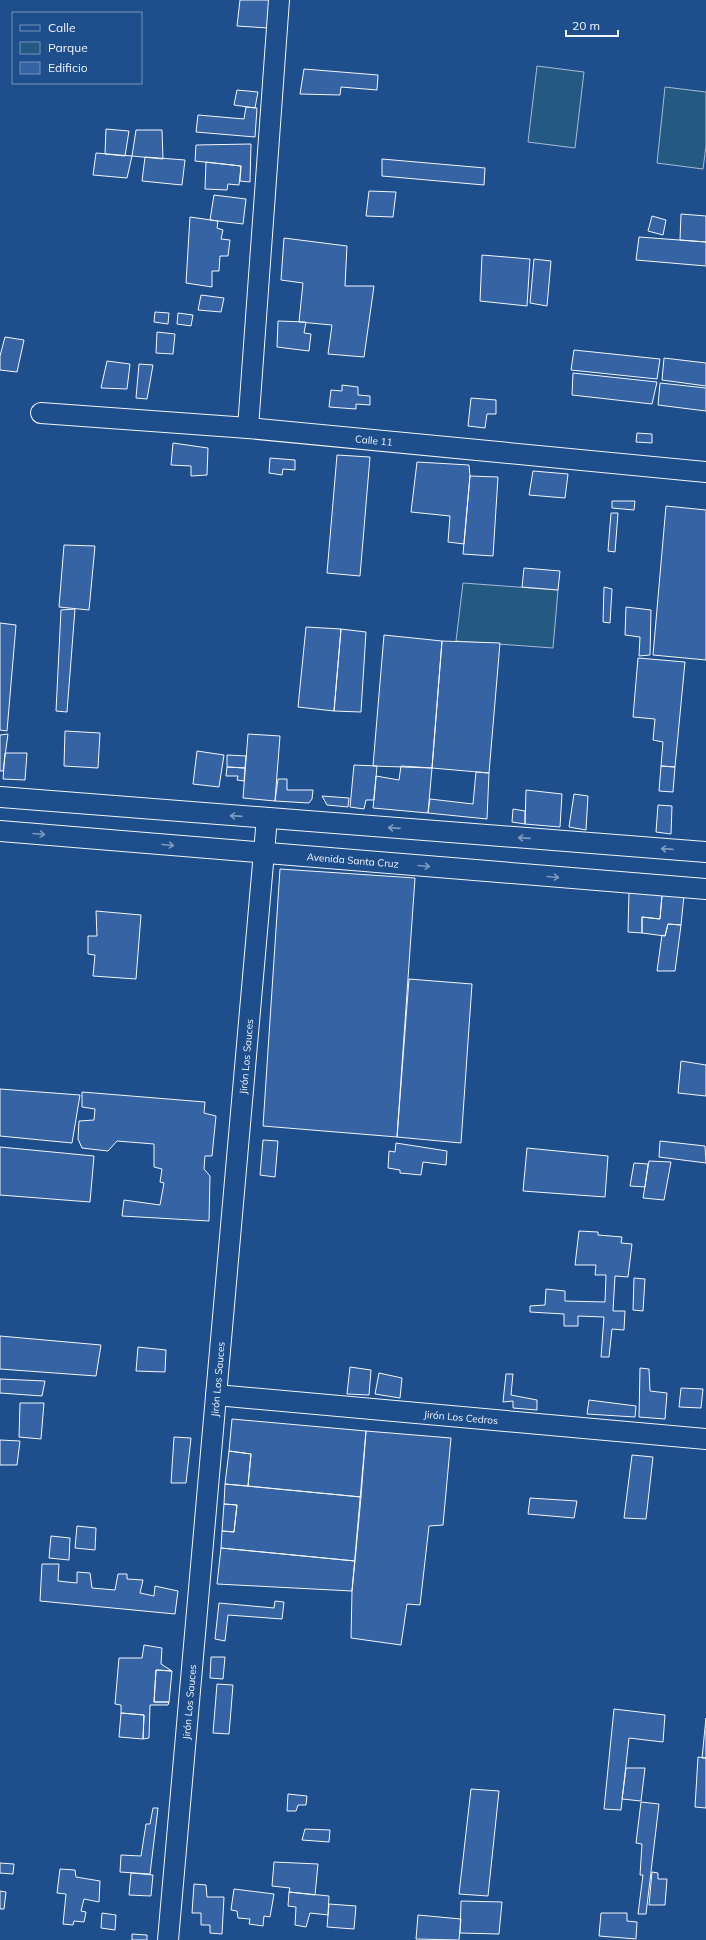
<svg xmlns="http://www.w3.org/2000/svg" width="706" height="1940" font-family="Mulish,sans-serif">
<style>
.green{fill:#245a82;stroke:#a8bbd7}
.building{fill:#3563a3;stroke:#f2f6ff}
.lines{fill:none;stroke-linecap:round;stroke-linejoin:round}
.minor-casing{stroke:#f2f6ff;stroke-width:22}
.minor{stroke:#1f4e8c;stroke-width:20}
.oneway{stroke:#7e9ac0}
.labels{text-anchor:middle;stroke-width:3;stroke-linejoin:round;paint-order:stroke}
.street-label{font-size:10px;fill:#f2f6ff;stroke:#1f4e8c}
</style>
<rect width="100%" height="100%" fill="#1f4e8c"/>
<!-- green -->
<path class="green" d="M 537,66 L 584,72 L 575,148 L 528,142 Z
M 665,87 L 706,92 L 706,146 L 703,169 L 657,163 Z
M 463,583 L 558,590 L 553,648 L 456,641 Z"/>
<!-- building -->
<path class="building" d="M 240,0 L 270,0 L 268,28 L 237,26 Z
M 304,69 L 378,75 L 377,90 L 341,87 L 340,95 L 300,94 Z
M 237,90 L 258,92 L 255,108 L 234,105 Z
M 246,107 L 257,108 L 255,137 L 196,132 L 198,115 L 244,119 Z
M 106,129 L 129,131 L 125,156 L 105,154 Z
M 136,130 L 162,130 L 163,159 L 132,156 Z
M 251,144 L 250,182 L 240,181 L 241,166 L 195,161 L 196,145 Z
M 96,153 L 132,156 L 127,178 L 93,175 Z
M 145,157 L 185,160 L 182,185 L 142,181 Z
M 382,159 L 485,168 L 484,185 L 382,176 Z
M 206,162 L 241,166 L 239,185 L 228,184 L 227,190 L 205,189 Z
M 369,191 L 396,192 L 393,217 L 366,216 Z
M 214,195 L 246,199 L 243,224 L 210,220 Z
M 681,214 L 706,216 L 706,242 L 680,240 Z
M 652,216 L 666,220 L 663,235 L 648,231 Z
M 190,217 L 218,221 L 217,228 L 223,230 L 221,239 L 230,240 L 228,256 L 220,256 L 219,271 L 212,271 L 212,287 L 186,283 Z
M 639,237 L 706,242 L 706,266 L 636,260 Z
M 284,238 L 347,246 L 345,286 L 374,286 L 364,357 L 328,354 L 332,325 L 299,322 L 303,283 L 281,280 Z
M 482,255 L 530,259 L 527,306 L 480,301 Z
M 534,259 L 551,261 L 547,306 L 530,303 Z
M 201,295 L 224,298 L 221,312 L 198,310 Z
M 155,312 L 169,313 L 168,324 L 154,322 Z
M 178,313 L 193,315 L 191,326 L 177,324 Z
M 278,321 L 306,322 L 304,333 L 311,334 L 309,351 L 277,347 Z
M 157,332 L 175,334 L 173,354 L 156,353 Z
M 5,337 L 24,340 L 17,372 L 0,370 L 0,356 Z
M 574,350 L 660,359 L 657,379 L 571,370 Z
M 664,358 L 706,363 L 706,386 L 662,380 Z
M 107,361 L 130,364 L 127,389 L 101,388 Z
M 139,364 L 153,365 L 147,399 L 136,398 Z
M 573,373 L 657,382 L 652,404 L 572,395 Z
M 660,383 L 706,388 L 706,411 L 658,405 Z
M 342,385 L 358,387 L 358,395 L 370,396 L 370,405 L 356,404 L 356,409 L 329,407 L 331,390 L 342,391 Z
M 471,398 L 496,400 L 496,414 L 487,414 L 485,428 L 468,426 Z
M 637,433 L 652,434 L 652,443 L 636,442 Z
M 173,443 L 208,448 L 207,475 L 191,476 L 191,466 L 171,465 Z
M 337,455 L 370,457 L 360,576 L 327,573 Z
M 270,458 L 295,460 L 295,470 L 283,469 L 282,475 L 269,473 Z
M 417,462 L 469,465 L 470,476 L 464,544 L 448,542 L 450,516 L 411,512 Z
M 533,471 L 568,474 L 565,498 L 529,495 Z
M 470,476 L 498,477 L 493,556 L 463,554 Z
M 612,501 L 635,501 L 634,510 L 612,508 Z
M 666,506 L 706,510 L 706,660 L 653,655 Z
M 611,513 L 618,513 L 615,552 L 608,551 Z
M 64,545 L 95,546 L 89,610 L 59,607 Z
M 524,568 L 560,571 L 558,590 L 522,587 Z
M 604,587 L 612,589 L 610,623 L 603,622 Z
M 626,607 L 651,610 L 650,655 L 639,656 L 640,637 L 625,635 Z
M 75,609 L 67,712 L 56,711 L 61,610 Z
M 0,623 L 16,625 L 7,731 L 0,730 Z
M 306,627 L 341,629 L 334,711 L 298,707 Z
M 341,629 L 366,632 L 361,712 L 334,711 Z
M 384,635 L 442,641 L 432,768 L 373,766 Z
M 442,641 L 500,643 L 489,773 L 432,768 Z
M 638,658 L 685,662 L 675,767 L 661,766 L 663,742 L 653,740 L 655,719 L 633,717 Z
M 65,731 L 100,733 L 98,768 L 64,766 Z
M 8,734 L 3,771 L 0,771 L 0,735 Z
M 248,734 L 280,736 L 275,801 L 243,798 Z
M 197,751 L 224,755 L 219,787 L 193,784 Z
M 5,753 L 27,753 L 25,780 L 3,779 Z
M 227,755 L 246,756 L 245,768 L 227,767 Z
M 354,765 L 377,766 L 374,800 L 366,800 L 364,809 L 350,807 Z
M 401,766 L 432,768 L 428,813 L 373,808 L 376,776 L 399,780 Z
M 661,766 L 675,767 L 673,792 L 659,791 Z
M 227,767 L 245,768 L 244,781 L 237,780 L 238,776 L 226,776 Z
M 476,772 L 489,773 L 487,819 L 428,813 L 430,799 L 473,804 Z
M 278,779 L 287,779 L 287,790 L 313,790 L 312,799 L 309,803 L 275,801 Z
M 526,790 L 562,794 L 560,827 L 525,824 Z
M 574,794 L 588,796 L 586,830 L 569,827 Z
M 322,796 L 349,798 L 348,807 L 327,805 Z
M 658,805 L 672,806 L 671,834 L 656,832 Z
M 513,809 L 525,811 L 525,824 L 512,822 Z
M 280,869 L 415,878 L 397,1137 L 263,1126 Z
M 629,890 L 662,895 L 660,919 L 642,917 L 642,933 L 628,932 Z
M 662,895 L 684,895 L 681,925 L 668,924 L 665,936 L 642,933 L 642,917 L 660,919 Z
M 96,911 L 141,915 L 136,979 L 93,976 L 95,955 L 88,954 L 88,936 L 97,936 Z
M 668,924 L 681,925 L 675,971 L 657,971 L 662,935 L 665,936 Z
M 409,979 L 472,984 L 461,1143 L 397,1137 Z
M 681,1061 L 706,1065 L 706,1096 L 678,1093 Z
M 0,1089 L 80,1095 L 72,1143 L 0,1136 Z
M 82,1092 L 205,1102 L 204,1113 L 216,1116 L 212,1156 L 205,1156 L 204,1169 L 210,1176 L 209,1221 L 122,1216 L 124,1200 L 160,1205 L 164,1183 L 160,1182 L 162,1169 L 154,1167 L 154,1144 L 117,1141 L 108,1151 L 82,1148 L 78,1139 L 79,1121 L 94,1120 L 95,1109 L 82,1107 Z
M 263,1140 L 278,1141 L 275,1177 L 260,1175 Z
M 660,1141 L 705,1146 L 706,1163 L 659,1157 Z
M 396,1143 L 447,1151 L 446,1165 L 423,1162 L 421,1175 L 400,1173 L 400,1170 L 388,1168 L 389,1151 L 395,1152 Z
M 0,1147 L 94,1156 L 90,1202 L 0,1195 Z
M 527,1148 L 608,1156 L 605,1197 L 523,1191 Z
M 649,1161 L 671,1162 L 664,1200 L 643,1198 Z
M 634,1163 L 648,1164 L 645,1187 L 630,1186 Z
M 579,1231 L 598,1232 L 598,1235 L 622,1237 L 621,1243 L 632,1244 L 628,1277 L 615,1276 L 613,1311 L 625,1311 L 624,1330 L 612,1329 L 609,1357 L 601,1357 L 604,1317 L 578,1316 L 578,1326 L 564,1326 L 564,1314 L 530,1312 L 530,1306 L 545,1305 L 546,1289 L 565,1291 L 565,1301 L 605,1302 L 606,1275 L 595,1275 L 596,1265 L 575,1265 Z
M 634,1278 L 645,1279 L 643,1311 L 633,1310 Z
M 0,1336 L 101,1345 L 96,1376 L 0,1369 Z
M 138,1347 L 166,1350 L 165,1372 L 136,1371 Z
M 350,1367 L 371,1370 L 369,1395 L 347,1394 Z
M 640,1368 L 649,1369 L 650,1391 L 667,1393 L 665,1419 L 639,1417 Z
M 379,1373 L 402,1378 L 400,1398 L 375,1394 Z
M 506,1374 L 513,1374 L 511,1395 L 537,1400 L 537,1410 L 513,1408 L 513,1401 L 503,1402 Z
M 0,1379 L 45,1381 L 42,1396 L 0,1393 Z
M 681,1388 L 703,1389 L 701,1408 L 679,1407 Z
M 589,1400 L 636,1406 L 635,1417 L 587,1414 Z
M 20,1403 L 44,1403 L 41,1439 L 19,1437 Z
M 232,1419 L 366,1431 L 361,1497 L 248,1486 L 251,1454 L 229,1451 Z
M 366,1431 L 451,1438 L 443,1525 L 429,1526 L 420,1605 L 407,1604 L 401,1645 L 351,1638 L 352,1591 Z
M 174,1437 L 191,1438 L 186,1483 L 171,1483 Z
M 0,1440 L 20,1441 L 17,1465 L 0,1465 Z
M 229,1451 L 251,1454 L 248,1486 L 225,1484 Z
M 632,1455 L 653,1457 L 646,1519 L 624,1518 Z
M 225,1484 L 361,1497 L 355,1561 L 221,1548 L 222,1531 L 234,1532 L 237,1505 L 224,1504 Z
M 530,1498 L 577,1501 L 574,1518 L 528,1514 Z
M 224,1504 L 237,1505 L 234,1532 L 222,1531 Z
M 77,1526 L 96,1528 L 95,1550 L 75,1548 Z
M 51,1536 L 70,1538 L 69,1560 L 49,1558 Z
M 221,1548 L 355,1561 L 352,1591 L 217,1584 Z
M 42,1564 L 59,1564 L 58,1581 L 77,1583 L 77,1572 L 90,1573 L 92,1588 L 115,1590 L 118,1574 L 127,1574 L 127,1579 L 143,1580 L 140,1593 L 154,1596 L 155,1586 L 178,1591 L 175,1614 L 40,1601 Z
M 275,1601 L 284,1602 L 282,1619 L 228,1615 L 225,1641 L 215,1639 L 219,1603 L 274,1608 Z
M 144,1645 L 162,1648 L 161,1664 L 172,1671 L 156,1670 L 154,1702 L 169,1702 L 168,1705 L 150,1705 L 149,1738 L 143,1739 L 144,1715 L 121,1713 L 121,1705 L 115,1704 L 119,1658 L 142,1658 Z
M 211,1657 L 225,1657 L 223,1679 L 210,1678 Z
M 156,1670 L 172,1671 L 169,1702 L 154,1702 Z
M 217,1684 L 233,1685 L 229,1734 L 213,1733 Z
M 614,1709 L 665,1715 L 663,1742 L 629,1738 L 621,1810 L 604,1809 Z
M 121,1713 L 144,1715 L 143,1739 L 119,1737 Z
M 706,1718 L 706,1758 L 702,1758 Z
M 698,1757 L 706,1758 L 706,1808 L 695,1807 Z
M 626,1768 L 645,1768 L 641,1801 L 622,1799 Z
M 471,1789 L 499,1791 L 488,1896 L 459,1894 Z
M 288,1794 L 307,1796 L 306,1805 L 298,1805 L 296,1811 L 287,1811 Z
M 641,1802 L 659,1804 L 646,1914 L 638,1914 L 643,1875 L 640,1875 L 642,1844 L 636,1843 Z
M 153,1808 L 158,1808 L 150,1874 L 120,1872 L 121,1855 L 141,1856 L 146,1824 L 150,1824 Z
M 305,1829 L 330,1830 L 329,1842 L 302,1840 Z
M 274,1862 L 318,1864 L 315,1895 L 289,1892 L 290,1888 L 272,1886 Z
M 0,1863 L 14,1864 L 13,1874 L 0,1873 Z
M 60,1869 L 75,1870 L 76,1877 L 100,1881 L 99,1902 L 84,1899 L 81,1911 L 86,1912 L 84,1922 L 74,1921 L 73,1925 L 63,1924 L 66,1894 L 57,1893 Z
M 652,1872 L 658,1873 L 658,1879 L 667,1879 L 665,1905 L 649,1905 Z
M 131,1873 L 153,1875 L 151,1896 L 129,1895 Z
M 194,1884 L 206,1885 L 207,1897 L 224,1897 L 222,1934 L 210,1933 L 210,1925 L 201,1925 L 201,1913 L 192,1913 Z
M 234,1889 L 274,1894 L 270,1917 L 264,1916 L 263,1926 L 249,1924 L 250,1919 L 238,1918 L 237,1911 L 231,1910 Z
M 0,1891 L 6,1892 L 4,1909 L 0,1909 Z
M 289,1892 L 329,1896 L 328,1915 L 310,1913 L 306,1927 L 295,1925 L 296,1907 L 288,1906 Z
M 461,1901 L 502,1902 L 499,1934 L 460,1933 Z
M 329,1904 L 356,1906 L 354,1929 L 327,1927 Z
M 102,1913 L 116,1915 L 115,1930 L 101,1928 Z
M 601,1913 L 627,1913 L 627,1921 L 637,1922 L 636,1939 L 599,1936 Z
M 418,1915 L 461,1919 L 459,1940 L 416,1939 Z
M 132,1934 L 147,1935 L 147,1940 L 132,1940 Z"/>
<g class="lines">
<defs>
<g id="minor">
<path id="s1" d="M 41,413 L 248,428 L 706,472"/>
<path d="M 248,428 L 279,0"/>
<path d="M 0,797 L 706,852"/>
<path id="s2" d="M 0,831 L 706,889"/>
<path id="s3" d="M 216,1395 L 706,1439"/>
<path id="s4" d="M 168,1940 L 267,818"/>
</g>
</defs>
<!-- minor casing -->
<use href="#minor" class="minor-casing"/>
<!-- minor -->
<use href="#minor" class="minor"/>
</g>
<!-- one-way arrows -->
<defs><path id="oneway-shaft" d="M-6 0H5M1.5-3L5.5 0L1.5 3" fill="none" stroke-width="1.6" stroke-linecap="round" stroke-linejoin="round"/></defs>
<g class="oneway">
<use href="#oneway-shaft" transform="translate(236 816) rotate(-176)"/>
<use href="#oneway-shaft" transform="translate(394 828) rotate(-176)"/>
<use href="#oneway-shaft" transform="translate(39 834) rotate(5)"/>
<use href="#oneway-shaft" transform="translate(524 838) rotate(-176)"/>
<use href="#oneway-shaft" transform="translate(168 845) rotate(5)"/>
<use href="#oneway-shaft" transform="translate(667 849) rotate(-176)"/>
<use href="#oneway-shaft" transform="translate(424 866) rotate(5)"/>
<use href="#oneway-shaft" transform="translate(553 877) rotate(5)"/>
</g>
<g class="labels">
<!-- street labels -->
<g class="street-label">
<text dy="4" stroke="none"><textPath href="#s1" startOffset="334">Calle 11</textPath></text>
<text dy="4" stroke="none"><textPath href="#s2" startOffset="354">Avenida Santa Cruz</textPath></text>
<text dy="4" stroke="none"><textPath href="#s4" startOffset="887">Jirón Los Sauces</textPath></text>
<text dy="4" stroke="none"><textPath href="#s4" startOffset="563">Jirón Los Sauces</textPath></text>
<text dy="4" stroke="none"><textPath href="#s3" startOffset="246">Jirón Los Cedros</textPath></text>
<text dy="4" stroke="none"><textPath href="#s4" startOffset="239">Jirón Los Sauces</textPath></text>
</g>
</g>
<!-- legend -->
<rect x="12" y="12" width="130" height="72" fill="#1f4e8c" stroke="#7391ba"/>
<rect x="20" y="25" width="20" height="6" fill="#1f4e8c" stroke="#7391ba"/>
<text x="48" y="32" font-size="12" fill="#f2f6ff">Calle</text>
<rect x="20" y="42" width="20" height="12" fill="#245a82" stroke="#7391ba"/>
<text x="48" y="52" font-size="12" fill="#f2f6ff">Parque</text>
<rect x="20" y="62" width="20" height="12" fill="#3563a3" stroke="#7391ba"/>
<text x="48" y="72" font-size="12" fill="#f2f6ff">Edificio</text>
<!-- scale -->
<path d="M566 30v6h52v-6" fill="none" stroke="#f2f6ff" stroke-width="2"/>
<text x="572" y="30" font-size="12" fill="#f2f6ff" stroke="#1f4e8c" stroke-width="3" paint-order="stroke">20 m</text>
</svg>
